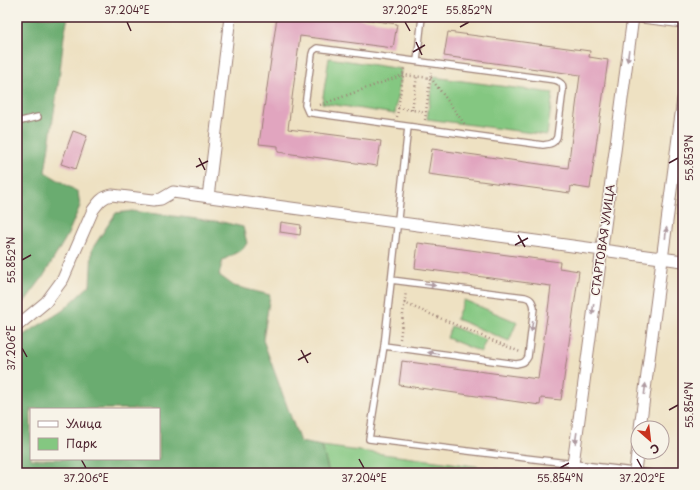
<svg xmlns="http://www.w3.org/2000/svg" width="700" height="490" font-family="'Playpen Sans',sans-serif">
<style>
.green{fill:#84c781;stroke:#677356}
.forest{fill:#6bac6f;stroke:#5a664d;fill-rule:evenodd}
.building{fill:#e1a5bf}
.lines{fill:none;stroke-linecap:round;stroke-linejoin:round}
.lane-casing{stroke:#9c8076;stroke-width:8}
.street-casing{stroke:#9c8076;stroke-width:13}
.path{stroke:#9c8076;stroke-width:2.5;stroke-dasharray:1 3;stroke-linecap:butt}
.lane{stroke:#fff;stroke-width:5.5}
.street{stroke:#fff;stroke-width:11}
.oneway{fill:#ae9aa0}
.ticks{fill:none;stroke:#4a1f2b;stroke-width:1.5}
.labels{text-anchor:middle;stroke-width:3;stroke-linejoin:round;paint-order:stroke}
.street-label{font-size:11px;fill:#4a1f2b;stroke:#f7f3e8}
.neatline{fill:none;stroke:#4a1f2b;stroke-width:1.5}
.ticks-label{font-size:10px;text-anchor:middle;fill:#4a1f2b}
</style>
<rect width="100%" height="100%" fill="#f7f3e8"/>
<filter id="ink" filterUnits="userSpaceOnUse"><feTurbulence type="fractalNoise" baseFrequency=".025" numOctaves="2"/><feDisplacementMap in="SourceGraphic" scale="8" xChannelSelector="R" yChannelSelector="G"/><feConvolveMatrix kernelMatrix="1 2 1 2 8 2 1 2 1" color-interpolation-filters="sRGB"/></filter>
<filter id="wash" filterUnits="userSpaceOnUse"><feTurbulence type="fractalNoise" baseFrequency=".012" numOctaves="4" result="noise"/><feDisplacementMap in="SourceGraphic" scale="16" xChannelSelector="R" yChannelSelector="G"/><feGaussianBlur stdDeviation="0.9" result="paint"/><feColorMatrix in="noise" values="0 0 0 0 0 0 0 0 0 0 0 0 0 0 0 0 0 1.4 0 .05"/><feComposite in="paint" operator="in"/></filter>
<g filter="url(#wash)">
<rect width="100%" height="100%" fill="#eee1c2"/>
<!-- green -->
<path class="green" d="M 329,58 L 401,69 L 395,114 L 322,103 Z
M 433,77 L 553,93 L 547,135 L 427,119 Z
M 464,300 L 517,322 L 509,341 L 456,319 Z
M 451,326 L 486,340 L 481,352 L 447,338 Z
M 322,446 L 527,473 L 329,473 Z"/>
<!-- forest -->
<path class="forest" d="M 17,17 L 68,17 L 64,36 L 59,79 L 45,172 L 78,192 L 80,206 L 67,236 L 43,277 L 17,312 Z
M 132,211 L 222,222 L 243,227 L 247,243 L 243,249 L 223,260 L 219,275 L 234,286 L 270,295 L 263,340 L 300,442 L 322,446 L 329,473 L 17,473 L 17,339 L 62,311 L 90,285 L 92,249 L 116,213 ZM 31,409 L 159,409 L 159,459 L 31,459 Z"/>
<g id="blocks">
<!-- building -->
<path class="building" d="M 277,17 L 348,17 L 397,24 L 393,48 L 300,36 L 288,129 L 381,141 L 377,166 L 278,152 L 278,146 L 259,144 Z
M 448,32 L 590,51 L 589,57 L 608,60 L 590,189 L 571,186 L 570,193 L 428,174 L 432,149 L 568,168 L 580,75 L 444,56 Z
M 73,131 L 87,136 L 76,169 L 61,164 Z
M 281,222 L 301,225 L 300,235 L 280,232 Z
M 418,243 L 560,262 L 559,268 L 579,271 L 561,400 L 541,398 L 540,405 L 399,385 L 402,361 L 538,379 L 548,310 L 551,286 L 415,268 Z"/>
</g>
</g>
<g filter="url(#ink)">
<use href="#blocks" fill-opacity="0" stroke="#9c8076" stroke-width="1"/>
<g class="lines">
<defs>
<path id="lane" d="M 317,48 L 555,80 C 561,82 563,84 563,90 L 557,137 C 554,144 550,144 543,145 L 312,113 L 308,112 L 305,105 L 312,54 L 313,51 Z
M 417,61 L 422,17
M 17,122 L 38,117
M 408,127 L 384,346 L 369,439 L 650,473
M 384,346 L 516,364 C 522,363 525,363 528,357 L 534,308 C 533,302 532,299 525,297 L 391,280"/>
<path id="street" d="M 642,17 L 683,22
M 208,197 L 230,17
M 17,326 L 46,302 L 63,279 L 93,210 C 99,202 102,197 112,195 L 153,200 L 161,199 L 173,192 L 683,261
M 640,428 L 683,99
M 573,464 L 633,17
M 635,471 L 638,447"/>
</defs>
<!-- lane casing -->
<use href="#lane" class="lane-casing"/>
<!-- street casing -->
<use href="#street" class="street-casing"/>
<!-- path -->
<path class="path" d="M 320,105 L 403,75 L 431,78 L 466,126
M 398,108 L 426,112
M 412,110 L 417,76
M 397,117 L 404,68
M 425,120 L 431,72
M 404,303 L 520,352
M 400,339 L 406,291"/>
<!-- lane -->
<use href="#lane" class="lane"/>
<!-- street -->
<use href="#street" class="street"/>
</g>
<!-- one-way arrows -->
<defs><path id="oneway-solid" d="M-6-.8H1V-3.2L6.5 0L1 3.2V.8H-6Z"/></defs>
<g class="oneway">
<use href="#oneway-solid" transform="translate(628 56) rotate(98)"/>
<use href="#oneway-solid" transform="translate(666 233) rotate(-83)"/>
<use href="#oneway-solid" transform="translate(430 285) rotate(7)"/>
<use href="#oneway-solid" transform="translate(593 309) rotate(98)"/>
<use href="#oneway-solid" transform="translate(532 326) rotate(98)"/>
<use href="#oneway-solid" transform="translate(433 353) rotate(-172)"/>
<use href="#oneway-solid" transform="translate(645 389) rotate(-83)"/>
<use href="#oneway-solid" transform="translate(576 438) rotate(98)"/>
</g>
</g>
<!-- ticks -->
<path class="ticks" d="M 127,22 L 131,31M 405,22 L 410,31M 460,27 L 469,22M 416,42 L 422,55M 413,52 L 425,45M 199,158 L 205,170M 669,163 L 678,158M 196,167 L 208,161M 518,235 L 525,247M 515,245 L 528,238M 22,260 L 31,255M 22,348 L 27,357M 301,350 L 308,363M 298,360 L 311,353M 669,410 L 678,405M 81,459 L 86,468M 359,459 L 364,468M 637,459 L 642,468M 560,468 L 569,463"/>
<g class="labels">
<!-- street labels -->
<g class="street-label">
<text transform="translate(603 240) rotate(-82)" y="4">СТАРТОВАЯ УЛИЦА</text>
</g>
</g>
<!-- margin -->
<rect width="700" height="490" fill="none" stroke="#f7f3e8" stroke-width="44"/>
<!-- legend -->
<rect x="30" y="408" width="130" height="52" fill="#f7f3e8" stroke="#b29e9c"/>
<rect x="38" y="421" width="20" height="6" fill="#ffffff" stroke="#b29e9c"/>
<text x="66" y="428" font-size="12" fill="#4a1f2b">Улица</text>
<rect x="38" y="438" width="20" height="12" fill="#84c781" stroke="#b29e9c"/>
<text x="66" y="448" font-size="12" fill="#4a1f2b">Парк</text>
<!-- north arrow -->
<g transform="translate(650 440) rotate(152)"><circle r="19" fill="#f7f3e8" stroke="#b29e9c"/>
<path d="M0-3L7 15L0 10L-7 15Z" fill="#c8321e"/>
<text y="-6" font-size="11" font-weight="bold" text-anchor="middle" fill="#4a1f2b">С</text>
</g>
<rect x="22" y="22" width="656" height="446" class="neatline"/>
<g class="ticks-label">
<text x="127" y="14">37.204°E</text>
<text x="405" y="14">37.202°E</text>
<text x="469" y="14">55.852°N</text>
<text transform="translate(689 158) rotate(-90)" y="4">55.853°N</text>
<text transform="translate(11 260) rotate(-90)" y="4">55.852°N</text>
<text transform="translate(11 348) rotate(-90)" y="4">37.206°E</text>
<text transform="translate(689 405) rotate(-90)" y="4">55.854°N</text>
<text x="86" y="482">37.206°E</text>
<text x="364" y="482">37.204°E</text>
<text x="560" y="482">55.854°N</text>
<text x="642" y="482">37.202°E</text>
</g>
</svg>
